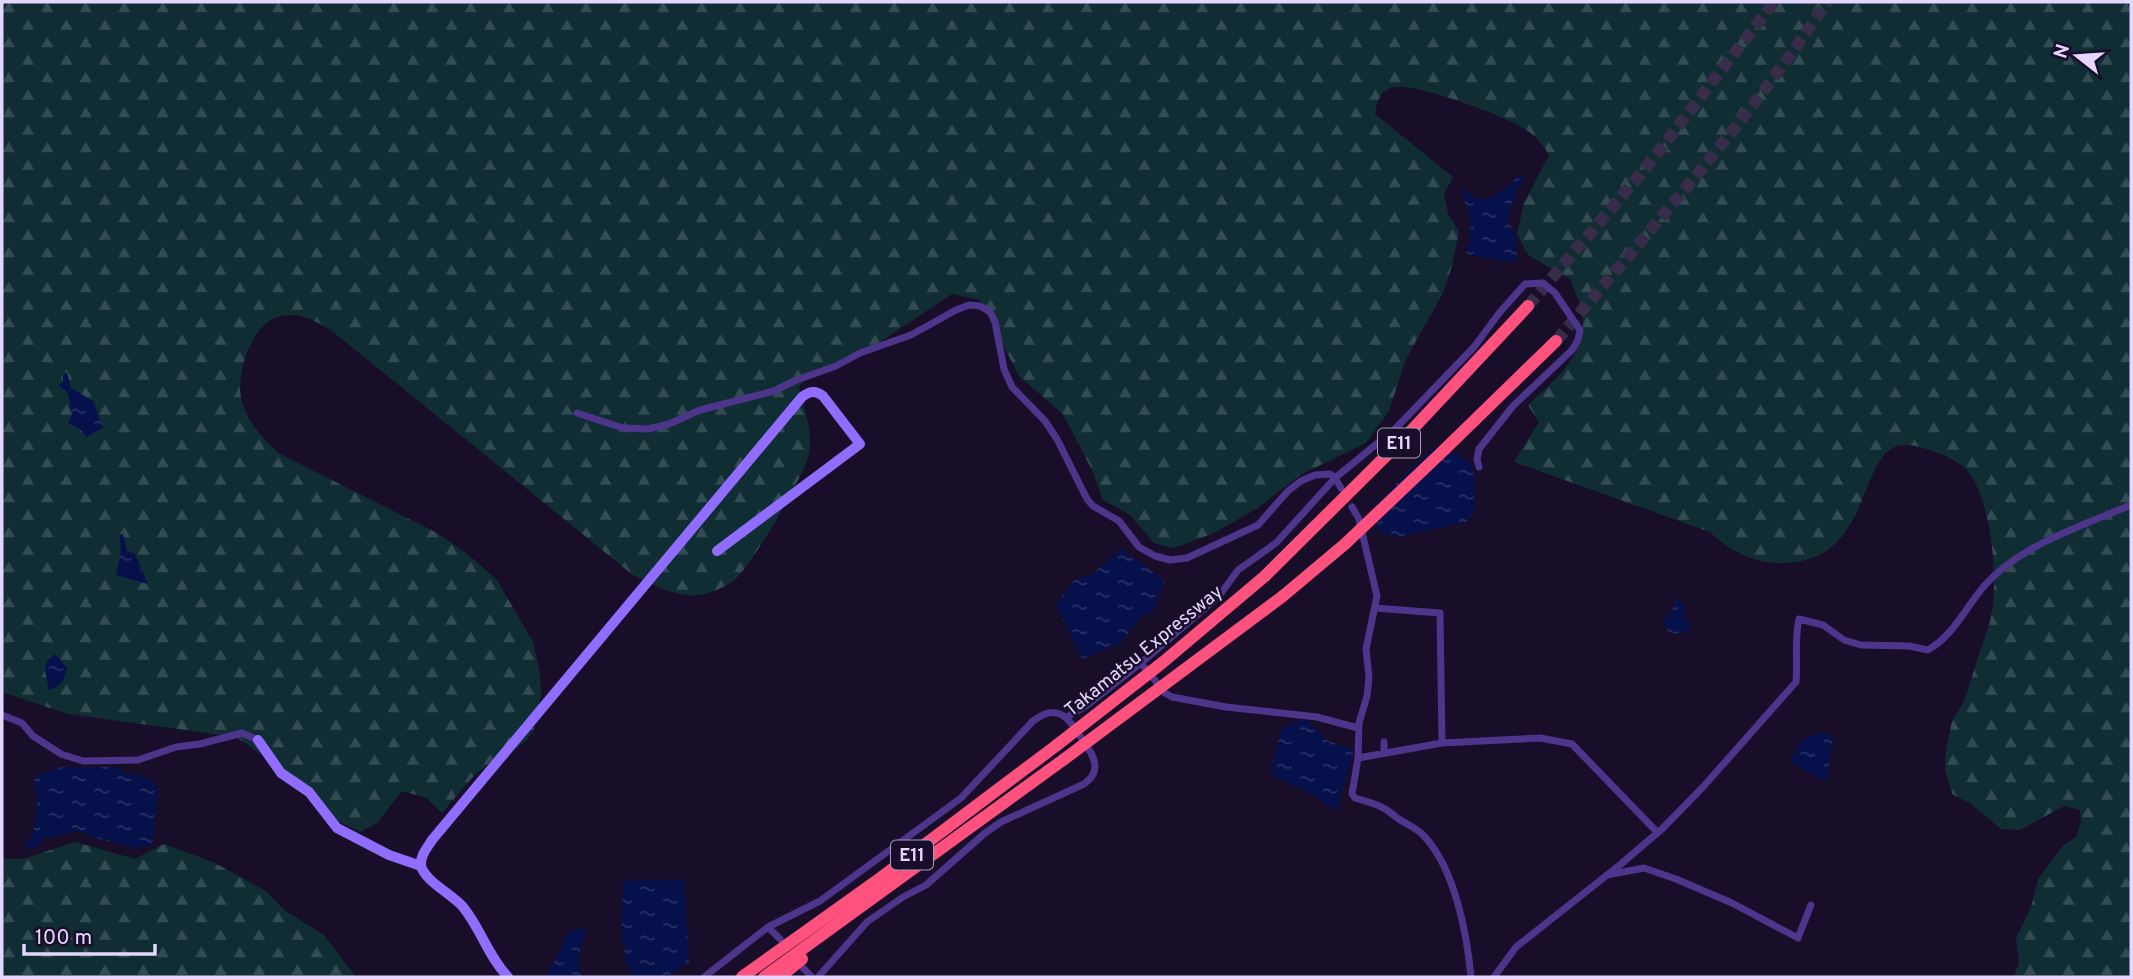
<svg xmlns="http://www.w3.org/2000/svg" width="2133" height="979" font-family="Overpass,sans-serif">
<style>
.forest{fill:url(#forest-firs)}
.water{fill:url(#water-ripples)}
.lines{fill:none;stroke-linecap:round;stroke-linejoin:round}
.highway-tunnel{stroke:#372c49;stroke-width:12;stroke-dasharray:12 6;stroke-linecap:butt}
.street{stroke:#4c358b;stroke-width:7}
.secondary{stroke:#916dff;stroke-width:10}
.highway{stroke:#ff517e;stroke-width:12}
.highway-bridge{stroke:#ff517e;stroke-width:12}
.labels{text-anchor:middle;stroke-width:5;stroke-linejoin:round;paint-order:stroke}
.shield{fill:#180e29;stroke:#a79abf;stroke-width:2}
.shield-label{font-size:18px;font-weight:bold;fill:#e4d6ff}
.street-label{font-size:19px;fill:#e4d6ff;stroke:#180e29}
</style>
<defs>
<pattern id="forest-firs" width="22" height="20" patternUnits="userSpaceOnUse" patternTransform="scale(1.75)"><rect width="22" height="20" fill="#102d33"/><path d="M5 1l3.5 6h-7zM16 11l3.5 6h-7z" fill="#334b52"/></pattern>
<pattern id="water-ripples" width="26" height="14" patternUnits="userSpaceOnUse" patternTransform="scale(1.75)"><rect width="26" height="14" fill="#06104a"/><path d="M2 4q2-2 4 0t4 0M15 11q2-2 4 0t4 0" fill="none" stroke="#2a3265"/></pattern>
</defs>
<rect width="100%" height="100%" fill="#180e29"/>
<!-- forest -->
<path class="forest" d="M 2,2 L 2131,2 L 2131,977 L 2014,977 L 2019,963 L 2016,938 L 2031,907 L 2038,879 L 2063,846 L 2076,837 L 2081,822 L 2080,810 L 2064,806 L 2020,830 L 2001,829 L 1971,804 L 1952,794 C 1950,786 1946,776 1945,768 C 1945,756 1948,737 1951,726 C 1953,717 1960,710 1963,702 C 1970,688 1973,671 1978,657 C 1983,642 1990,626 1992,611 C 1998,574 1991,501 1968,471 C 1957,458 1922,445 1905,445 C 1855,445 1877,564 1781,563 C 1754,563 1729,551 1710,532 L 1514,462 L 1539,422 L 1528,405 C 1552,383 1584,357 1583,321 C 1583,308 1574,292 1571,280 L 1528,255 L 1517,234 L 1524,203 L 1549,155 C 1542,144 1535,135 1523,128 C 1504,116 1410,80 1391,88 C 1379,92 1377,103 1375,114 L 1453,177 L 1444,194 L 1448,214 L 1459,232 L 1452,266 L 1443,293 L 1406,359 L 1389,411 L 1366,443 L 1300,475 L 1258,508 L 1212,534 L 1174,548 L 1154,543 L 1130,515 L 1103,500 L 1093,472 L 1063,414 L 1019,376 L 980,300 L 952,294 L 871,348 L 808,376 L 799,386 C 803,407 814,432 809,454 C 804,476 750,569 733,581 C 723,588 710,594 698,595 C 675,598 653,584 633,575 L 332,331 C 316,321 300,312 281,316 C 252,321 234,377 242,402 C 249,424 263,439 280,454 L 439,534 L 471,557 L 497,580 L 533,642 L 540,672 L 541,696 L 534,730 L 526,741 L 513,751 L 498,755 L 471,779 L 442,813 L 426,798 L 402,791 L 377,823 L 360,832 L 326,815 L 313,790 L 236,737 L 68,714 L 2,692 Z
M 75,842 L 135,859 L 164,844 L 213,862 L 266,891 L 284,910 L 324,935 L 356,977 L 2,977 L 2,859 L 23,859 Z"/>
<!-- water -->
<path class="water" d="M 1519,175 L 1525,179 L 1516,189 L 1517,197 L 1512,202 L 1508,223 C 1518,233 1517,244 1517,258 L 1509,262 L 1466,254 C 1469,244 1472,231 1470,220 C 1467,208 1463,199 1463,187 L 1473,197 L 1487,200 L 1506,188 Z
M 67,372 L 71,388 L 93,401 L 103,428 L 86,437 L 80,429 L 68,423 L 72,415 L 68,393 L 58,384 L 63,383 L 63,374 Z
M 1436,447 L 1456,453 L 1471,463 L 1475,483 L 1474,512 L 1466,522 L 1397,537 L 1379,532 L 1372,509 L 1408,471 Z
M 123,534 L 127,551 L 135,554 L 148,584 L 116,575 L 121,550 L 119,535 Z
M 1122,549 L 1165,581 L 1153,611 L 1142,616 L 1120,644 L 1082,659 L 1056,605 L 1073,581 L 1093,573 Z
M 1677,596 L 1686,610 L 1684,618 L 1690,623 L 1690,630 L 1677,634 L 1669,632 L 1664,625 L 1663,613 L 1667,617 L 1672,616 L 1671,611 L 1674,607 Z
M 55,654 L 67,668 C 64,681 61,686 49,690 L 45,670 L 47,661 Z
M 1307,719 L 1328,741 L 1354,750 L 1336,811 L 1314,795 L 1273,776 L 1272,768 L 1282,727 Z
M 1824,733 L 1833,736 L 1827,782 L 1790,762 C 1802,741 1798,738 1824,733 Z
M 62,767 L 113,767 L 122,769 L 124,774 L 133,773 L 153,781 L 158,790 L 152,845 L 136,848 L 92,837 L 79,831 L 45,838 L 35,848 L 24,849 C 33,835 39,816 37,799 C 36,789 32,785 36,776 Z
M 684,880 L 689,962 L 667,977 L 634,977 L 624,959 L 625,946 L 621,944 L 623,881 Z
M 587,928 C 582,945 575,960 582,977 L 547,977 L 548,970 C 557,964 563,940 570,930 Z"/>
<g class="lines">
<!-- highway-tunnel -->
<path class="highway-tunnel" d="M 1528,306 L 1644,170 L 1774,2
M 1556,341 C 1649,231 1747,122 1827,2"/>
<!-- street -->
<path class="street" d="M 577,413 L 623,428 L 648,429 L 669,424 L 700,410 L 774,391 L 794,381 L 836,366 L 860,353 L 911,335 L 956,310 L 969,305 L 980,306 L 990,312 L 995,322 L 1004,369 L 1012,387 L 1045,421 L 1057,439 L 1087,499 L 1093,506 L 1119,521 L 1139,547 L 1155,556 L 1170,560 L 1187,558 L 1258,525 L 1288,491 L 1301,481 L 1315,475 L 1330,474 L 1335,478 L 1341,488
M 1352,507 L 1359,519 L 1377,596 L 1366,649 L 1369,677 L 1367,696 L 1359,723 L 1358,758 L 1352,794 L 1355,798 C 1364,801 1376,803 1385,809 C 1391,812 1396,818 1402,821 C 1410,826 1418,829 1424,836 C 1455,869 1467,934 1471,977
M 1375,608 L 1440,613 L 1442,743
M 1141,663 L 1165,693 L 1172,697 L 1226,707 L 1317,717 L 1358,728
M 2,715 L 22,723 L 33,736 L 61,754 L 83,761 L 138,760 L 176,747 L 200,744 L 242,733 L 258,740
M 1067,717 L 1086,706 L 1141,663 L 1219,596 L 1238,570 L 1276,543 L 1335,478 L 1395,429 L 1474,347 L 1500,312 L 1525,284 L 1543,283 L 1555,293 L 1580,330 L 1578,340 L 1572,350 L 1513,406 L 1479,449 L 1477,459 L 1479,467
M 1384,753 L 1384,742
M 1358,758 L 1442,743 L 1540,738 L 1572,744 L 1657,832
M 1607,875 L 1644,868 L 1676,879 L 1732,903 L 1798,938 L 1811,905
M 768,927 L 780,939
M 803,968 L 812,977
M 704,977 L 768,927 L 820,901 L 961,798 L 1033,721 C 1059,701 1069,719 1083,741 C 1088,748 1095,757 1095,766 C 1095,775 1090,779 1084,784 L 1001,822 L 985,833 L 926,885 L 903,897 L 867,922 L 818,977
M 1494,977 L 1516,947 L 1621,864 L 1662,829 L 1703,787 L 1796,682 C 1798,660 1794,640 1799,619 L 1823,625 L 1844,640 L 1861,645 L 1909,646 L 1928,650 C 1954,635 1965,608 1985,585 C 2021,545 2083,525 2131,505"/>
<!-- secondary -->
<path class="secondary" d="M 258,740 L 281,773 L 309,792 L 337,828 L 389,855 L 421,866
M 508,977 C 488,956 481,929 463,907 C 453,895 423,880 421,865 C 420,855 428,847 432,840 L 802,397 C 810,391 815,390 823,396 L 860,444 L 717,551"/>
<!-- highway -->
<path class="highway" d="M 1444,450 L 1556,341
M 1265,576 L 1409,433 L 1528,306
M 1283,596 L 1345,544
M 742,977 L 875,882 L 1057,745
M 764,977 L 1063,760
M 780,977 L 802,959"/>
<!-- highway-bridge -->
<path class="highway-bridge" d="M 1345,544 L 1444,450
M 1057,745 L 1162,663 L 1265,576
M 1063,760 L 1283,596"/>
</g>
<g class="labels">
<!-- shield labels -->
<g class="shield">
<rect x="1378" y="428.5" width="42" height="29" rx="5"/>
<rect x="891" y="840.5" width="42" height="29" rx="5"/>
</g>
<g class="shield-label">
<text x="1399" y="449">E11</text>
<text x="912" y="861">E11</text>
</g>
<!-- street labels -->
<g class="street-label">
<text transform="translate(1143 650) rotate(-39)" y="7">Takamatsu Expressway</text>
</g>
</g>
<!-- border -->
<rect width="2133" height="979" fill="none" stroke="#e4d6ff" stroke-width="7"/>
<!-- north arrow -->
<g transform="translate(2077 56) rotate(287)" stroke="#180e29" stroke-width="5" paint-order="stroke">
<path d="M0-5L12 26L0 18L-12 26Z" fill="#e4d6ff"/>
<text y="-10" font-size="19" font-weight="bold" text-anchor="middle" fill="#e4d6ff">N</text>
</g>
<!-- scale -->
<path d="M24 944v10h131v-10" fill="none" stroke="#e4d6ff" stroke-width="3.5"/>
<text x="35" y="944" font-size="21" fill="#e4d6ff" stroke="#180e29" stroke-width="5" paint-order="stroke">100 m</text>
</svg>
